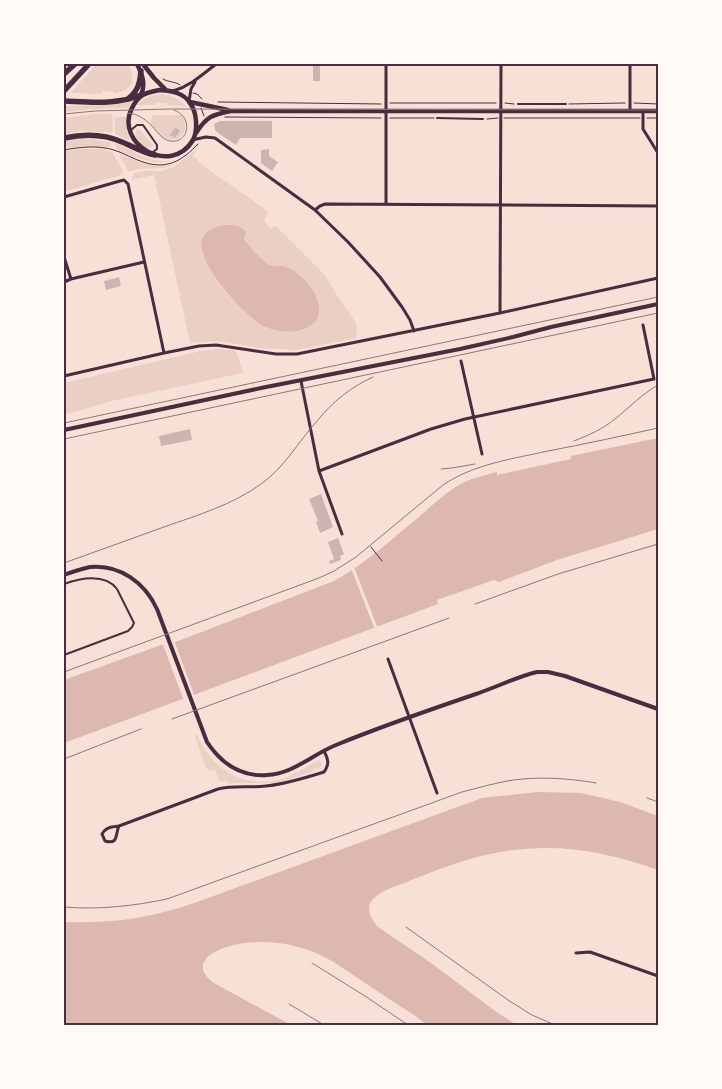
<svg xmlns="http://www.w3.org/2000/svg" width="722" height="1089" font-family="Mulish,sans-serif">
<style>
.green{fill:#ebcfc5;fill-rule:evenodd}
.water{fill:#dcb8b0}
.pier{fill:#f7e1d7}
.building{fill:#ccb4b1}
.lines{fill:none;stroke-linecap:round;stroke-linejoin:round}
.path{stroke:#4a2c40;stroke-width:1}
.service{stroke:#4a2c40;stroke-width:2}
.minor{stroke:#4a2c40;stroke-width:3}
.tertiary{stroke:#4a2c40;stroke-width:4}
.secondary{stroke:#4a2c40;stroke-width:4.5}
.trunk{stroke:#4a2c40;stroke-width:5.5}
.tram{stroke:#8f747c;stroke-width:1}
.rail{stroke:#8f747c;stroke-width:1}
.neatline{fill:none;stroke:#4a2c40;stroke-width:2}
</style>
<rect width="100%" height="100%" fill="#f7e1d7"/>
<!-- green -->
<path class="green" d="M 97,64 L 128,64 C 137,81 133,90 114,94 L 114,92 L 102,91 L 101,94 L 70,93 Z
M 162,94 C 172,95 178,99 186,106 L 167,105 L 167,103 L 156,103 L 155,105 L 135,105 C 142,99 152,95 162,94 Z
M 130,101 L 133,102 L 129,108 L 95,109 L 64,112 L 64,106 L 106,105 Z
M 94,114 L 112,114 L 113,133 L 105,131 L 104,132 L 80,131 L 64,134 L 64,118 Z
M 153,115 L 181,115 C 192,129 180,146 164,137 C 158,134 154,127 150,122 Z
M 115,117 L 127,117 L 127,131 L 130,141 L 115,134 Z
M 137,129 L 139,129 L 153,145 L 151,147 L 145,148 C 140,143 132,136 137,129 Z
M 75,139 L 87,139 L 110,142 L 111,144 L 110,146 L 106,147 L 88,146 L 64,148 L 64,141 Z
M 115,143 C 138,151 145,163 172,161 C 153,165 137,158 119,151 L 116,148 Z
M 198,148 L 193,156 L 205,167 L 269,212 L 264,220 L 270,229 L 276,226 L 324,274 L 336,294 L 356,323 L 357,338 L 296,350 L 260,348 L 218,341 L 190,343 L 154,175 L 131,180 L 134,173 L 144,171 L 161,171 L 174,167 ZM 246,232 L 244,239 C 250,248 264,265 275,267 C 278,267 281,267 283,266 L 262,325 C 236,306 211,281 202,249 Z
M 79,149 L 102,149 L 112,152 L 123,171 L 121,175 L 64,192 L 64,151 Z
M 121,155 C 141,163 150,168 172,165 L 164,168 L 140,169 L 129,172 L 120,157 Z
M 218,349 L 234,350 L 238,355 L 243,373 L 112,401 L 64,415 L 64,383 L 201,351 Z
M 197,735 C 212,770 246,791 285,778 C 297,773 308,766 319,760 L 321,762 L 321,766 L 316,770 L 315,768 L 313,769 L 314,771 C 299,776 284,782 268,783 C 255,784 242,781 228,784 L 227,780 L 220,782 L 215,770 L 211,771 L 206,768 L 195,736 Z"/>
<!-- water -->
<path class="water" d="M 226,225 C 234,225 241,225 246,232 L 244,239 C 251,248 259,258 268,264 C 273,267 277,266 283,266 C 296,269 311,284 316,296 C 320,305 321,318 313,324 C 299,335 277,333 262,325 C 243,314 196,264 202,240 C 205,229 216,226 226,225 Z
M 658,438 L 658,529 L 557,560 L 499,582 L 494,580 L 437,600 L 438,604 L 64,743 L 64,680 L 161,645 L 173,643 L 334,581 C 366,563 392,539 420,516 C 435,503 449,489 467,481 C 476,477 487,475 497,472 L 497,475 L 571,459 L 571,456 Z
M 537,792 L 581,793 L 620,802 L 658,816 L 658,870 C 593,847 538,840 470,859 C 443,867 417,878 391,888 C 370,896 361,908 378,927 L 431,963 L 495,1011 L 517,1025 L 427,1025 L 414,1015 C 395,1003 377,991 359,979 C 340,966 321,952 298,947 C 281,942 262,941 245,943 C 224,945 183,960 214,983 L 291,1025 L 64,1025 L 64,922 C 96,923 129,921 160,913 C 173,910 185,906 197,902 L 482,798 Z"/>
<!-- pier -->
<path class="pier" d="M 354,567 L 378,629 L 375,630 L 351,568 Z
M 174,640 L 195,697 L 184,701 L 162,642 Z"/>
<!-- building -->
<path class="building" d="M 313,64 L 320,64 L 320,81 L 313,81 Z
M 220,121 L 272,121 L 272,138 L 240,138 L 236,145 L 218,133 L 215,130 L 214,124 Z
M 175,127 L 180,131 L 175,138 L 170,135 Z
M 269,149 L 269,156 L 278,162 L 272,171 L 261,163 L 261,150 Z
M 119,277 L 121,286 L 106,290 L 104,281 Z
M 190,429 L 192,440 L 161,446 L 159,436 Z
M 321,494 L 333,527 L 320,533 L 316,522 L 318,521 L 309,499 Z
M 338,538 L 344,554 L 340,556 L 341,560 L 330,564 L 329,561 L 334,559 L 328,542 Z"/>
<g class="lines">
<!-- path -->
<path class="path" d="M 163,79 C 168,82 177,82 180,85
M 193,93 L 197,94 L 202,99
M 218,102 L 381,104
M 390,103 L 496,103
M 505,103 L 514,104
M 634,103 L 658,104
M 569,104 L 625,103
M 201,108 L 204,116
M 225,117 L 381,118
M 390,118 L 434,118
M 504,118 L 640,118
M 647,118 L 658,118
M 487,119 L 498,118
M 64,150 C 80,147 98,145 114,150 C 124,153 133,159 143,162 C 167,170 182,161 198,144
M 371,547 L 382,561"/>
<!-- service -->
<path class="service" d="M 518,104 L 566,104
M 437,118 L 483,119
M 131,130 L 137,125 L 143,125 L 157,145 L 157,149 L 153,152
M 64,584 C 80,578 105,573 117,589 L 134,623 L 132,627 L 128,631 L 64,655"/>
<!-- minor -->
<path class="minor" d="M 630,64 L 630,111
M 173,91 C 190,86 202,75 216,64
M 189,101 L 191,89 L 195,82
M 643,111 L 643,129 L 658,153
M 192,140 L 206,137 L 215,138 L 315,210 L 348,242 L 380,277 L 402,307 L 410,320 L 414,331
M 64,197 L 120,181 L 124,180 L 128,184 L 164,353
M 386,204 L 386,64
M 315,210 L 320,206 L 325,204 L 658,206
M 64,257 L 71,279
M 64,282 L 71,279 L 144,262
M 500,313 L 501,64
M 461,361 L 482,454
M 64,376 L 164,353 L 199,346 L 216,345 L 276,354 L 297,354 L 500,313 L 658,278
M 301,381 L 319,471 L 342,534
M 319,471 L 431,429 L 465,419 L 654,379 L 643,325
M 388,659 L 437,793
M 119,826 C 115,834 119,845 105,841 L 102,834 C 106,827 111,827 119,826 L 218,789 C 234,785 249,788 266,786 C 286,784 305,778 324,772 C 330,764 328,759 324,751
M 576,953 L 590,952 L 658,976"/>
<!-- tertiary -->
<path class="tertiary" d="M 64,430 L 266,387 L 460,349 L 513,337 L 551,327 L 658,304
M 64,575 C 72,572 81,569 90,567 C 120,564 145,583 157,609 L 207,742 C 221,763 241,777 267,775 C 293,774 313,754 336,745 C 382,726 429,710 476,694 C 497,687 516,677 537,672 L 548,672 L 565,676 L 658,709"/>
<!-- secondary -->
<path class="secondary" d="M 137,64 C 142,74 146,84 141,95
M 143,64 L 154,78 L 166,90
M 159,90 C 170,90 184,93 190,103 C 197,112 198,130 193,140 C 171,177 114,144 132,108 C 139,94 145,93 159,90 Z
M 190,102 L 228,110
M 196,133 C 207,116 212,115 231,111 L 658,111"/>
<!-- trunk -->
<path class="trunk" d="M 64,74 L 75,64
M 64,91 L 89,64
M 128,99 C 138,91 140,83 141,71
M 64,101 C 90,102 117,105 141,95
M 64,138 C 83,134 104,134 122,142 C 134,147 143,153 155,155"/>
<!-- tram -->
<path class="tram" d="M 128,113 C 138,114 145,119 152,126 C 158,132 161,139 170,141 C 189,144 194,117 174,110
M 64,114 L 95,111 L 170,109 L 658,110"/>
<!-- rail -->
<path class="rail" d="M 64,423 L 658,297
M 64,439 L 658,313
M 574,441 C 589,435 603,429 615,419 C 630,407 642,394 658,385
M 441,469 L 452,468 L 475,464
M 64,563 C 97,551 131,539 164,527 C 198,515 232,505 261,484 C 285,467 298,442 317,421 C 332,402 351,387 373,377
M 475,604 L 558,574 L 658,544
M 64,672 L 319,578 L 334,571 L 356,557 L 443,485 C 474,464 512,459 548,451 C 585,444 622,436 658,428
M 172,719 L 449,618
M 64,759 L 141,729
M 647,798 L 658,802
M 64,907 C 99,910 133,906 167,899 L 462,792 C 477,788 492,784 507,781 C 536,776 567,778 596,783
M 406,927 L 508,1000 L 532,1015 L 555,1025
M 312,963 L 365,996 L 408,1025
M 289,1004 L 324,1025"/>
</g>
<!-- border -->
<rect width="722" height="1089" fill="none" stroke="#fffaf5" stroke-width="130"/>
<rect x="65" y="65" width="592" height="959" class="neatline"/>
</svg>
